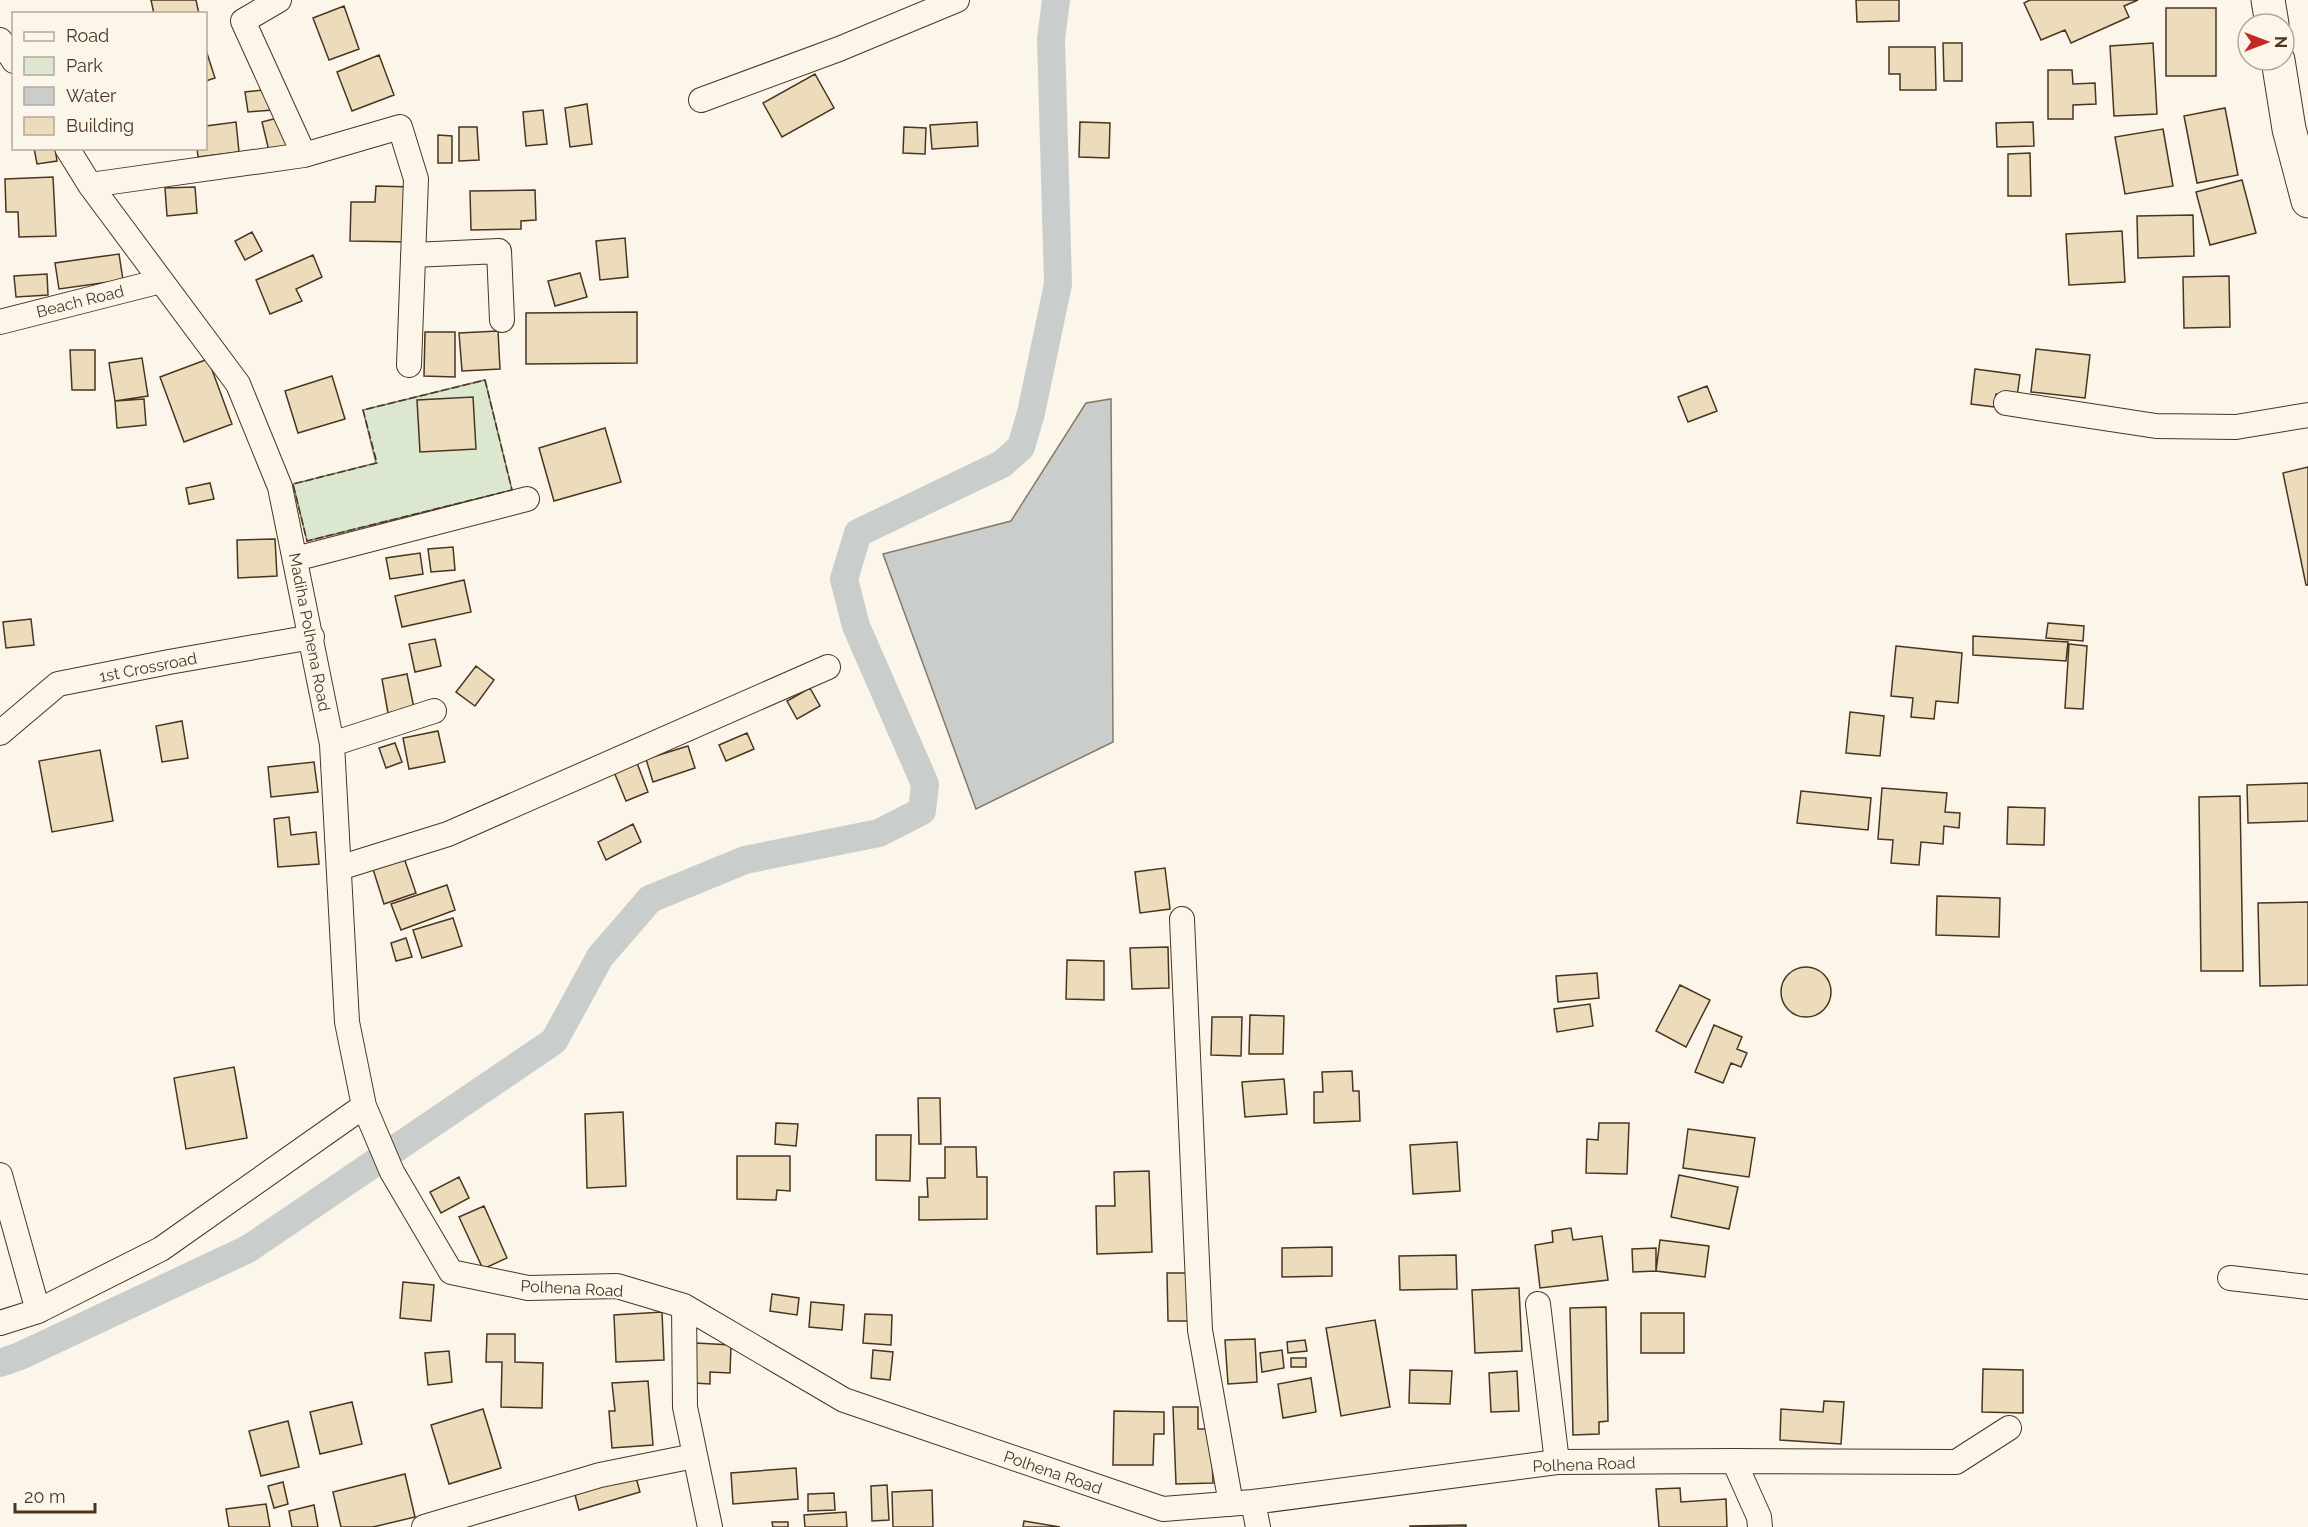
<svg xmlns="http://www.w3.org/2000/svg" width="2308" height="1527" font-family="Raleway,sans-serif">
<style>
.green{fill:#dce7d0;stroke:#887966;stroke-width:1.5}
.water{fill:#c9cecd;stroke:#887966;stroke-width:1.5}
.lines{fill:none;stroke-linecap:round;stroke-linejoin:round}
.canal{stroke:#c9cecd;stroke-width:28}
.building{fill:#ecdcbc;stroke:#4a3520;stroke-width:1.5}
.street-casing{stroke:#4a3520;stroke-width:26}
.highway-casing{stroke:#4a3520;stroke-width:35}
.street{stroke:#fbf6e9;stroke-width:24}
.highway{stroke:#fbf6e9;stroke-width:33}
.fence{stroke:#4a3520;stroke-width:1.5;stroke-dasharray:8 3;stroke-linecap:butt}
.labels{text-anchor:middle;stroke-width:4.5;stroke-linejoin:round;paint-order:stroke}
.street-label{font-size:16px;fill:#4a3520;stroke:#fbf6e9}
</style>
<rect width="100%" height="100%" fill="#fbf6e9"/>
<!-- green -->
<path class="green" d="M 485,380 L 512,490 L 307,541 L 293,484 L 376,463 L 363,410 Z"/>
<!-- water -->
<path class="water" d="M 1111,399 L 1113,742 L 976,809 L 883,554 L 1011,521 L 1086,403 Z"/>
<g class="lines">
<!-- canal -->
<path class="canal" d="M 0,1363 L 20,1356 L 248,1249 L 554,1041 L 600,957 L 650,899 L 745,860 L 879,833 L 922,811 L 925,784 L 856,626 L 844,579 L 858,533 L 1002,464 L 1021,447 L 1031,413 L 1058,284 L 1051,39 L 1056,0"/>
</g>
<!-- building -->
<path class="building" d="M 151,0 L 196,0 L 199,14 L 154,14 Z
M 1856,0 L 1899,0 L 1899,21 L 1857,22 Z
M 2030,0 L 2138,0 L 2124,6 L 2129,17 L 2071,43 L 2065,30 L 2041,40 L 2024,3 Z
M 344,6 L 359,49 L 329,60 L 313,18 Z
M 2166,8 L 2216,8 L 2216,76 L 2166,76 Z
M 1943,43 L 1962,43 L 1962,81 L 1944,81 Z
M 2153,43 L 2157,114 L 2114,116 L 2110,46 Z
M 1889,47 L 1935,47 L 1936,90 L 1900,90 L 1900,74 L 1889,74 Z
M 206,50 L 215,78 L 206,81 Z
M 379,55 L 394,95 L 352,111 L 337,72 Z
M 2048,70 L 2072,70 L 2073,84 L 2095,83 L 2096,104 L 2073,105 L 2073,119 L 2048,119 Z
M 815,74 L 834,108 L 782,137 L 763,103 Z
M 271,89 L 273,110 L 248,112 L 245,92 Z
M 587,104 L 592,144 L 570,147 L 565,108 Z
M 2225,108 L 2238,175 L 2197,183 L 2184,116 Z
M 543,110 L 547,144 L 526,146 L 523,112 Z
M 281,117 L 288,147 L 269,151 L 262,122 Z
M 236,122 L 239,152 L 198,157 L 197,148 L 206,148 L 206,126 Z
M 977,122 L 978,146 L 932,149 L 930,125 Z
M 1080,122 L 1110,123 L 1109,158 L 1079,157 Z
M 2033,122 L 2034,146 L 1997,147 L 1996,123 Z
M 459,127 L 477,127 L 479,160 L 459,161 Z
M 904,127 L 926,128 L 925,154 L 903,153 Z
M 2163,129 L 2173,186 L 2125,194 L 2115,137 Z
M 438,135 L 452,136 L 452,163 L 438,163 Z
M 34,148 L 55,148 L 57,161 L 37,164 Z
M 2030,153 L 2031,196 L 2008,196 L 2008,154 Z
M 53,177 L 56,236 L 19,237 L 18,212 L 6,212 L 5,179 Z
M 2242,180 L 2256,233 L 2210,245 L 2196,192 Z
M 376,186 L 412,187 L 411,242 L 350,241 L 351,202 L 375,202 Z
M 195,187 L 197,213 L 167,216 L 165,188 Z
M 535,190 L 536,220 L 521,221 L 521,229 L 471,230 L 470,191 Z
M 2193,215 L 2194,256 L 2138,258 L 2137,216 Z
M 2122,231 L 2125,282 L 2069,285 L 2066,234 Z
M 252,232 L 262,251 L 245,260 L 235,241 Z
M 625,238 L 628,277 L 600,280 L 596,241 Z
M 119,254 L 123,280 L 59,289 L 55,263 Z
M 313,255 L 322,277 L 296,289 L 302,301 L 270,314 L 256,280 Z
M 580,273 L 587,297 L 555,306 L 548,281 Z
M 47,274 L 48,295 L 16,297 L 14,276 Z
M 2229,276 L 2230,327 L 2184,328 L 2183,277 Z
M 637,312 L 637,363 L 526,364 L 526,313 Z
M 498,331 L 500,369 L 462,371 L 459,333 Z
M 425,332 L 455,332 L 455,377 L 424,376 Z
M 2036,349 L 2090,355 L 2085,398 L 2031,392 Z
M 70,350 L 95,350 L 95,390 L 72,390 Z
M 142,358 L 148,396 L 115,401 L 109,363 Z
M 208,359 L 232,424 L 184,442 L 160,377 Z
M 1975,369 L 2020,375 L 2017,397 L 1996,394 L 1994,407 L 1971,404 Z
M 332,376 L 345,419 L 298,433 L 285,391 Z
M 1707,386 L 1717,411 L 1688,422 L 1678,397 Z
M 473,397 L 476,449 L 420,452 L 417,400 Z
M 144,399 L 146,425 L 117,428 L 115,401 Z
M 605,428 L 621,482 L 554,501 L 539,448 Z
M 2308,467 L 2308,585 L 2306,585 L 2283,473 Z
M 210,483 L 214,499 L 189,504 L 186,488 Z
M 275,539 L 277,576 L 238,578 L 237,540 Z
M 453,547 L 455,570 L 431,572 L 428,549 Z
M 420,553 L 423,574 L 390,579 L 386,558 Z
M 464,580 L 471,612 L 402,627 L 395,596 Z
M 31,619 L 34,645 L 6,648 L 3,622 Z
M 2048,623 L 2084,626 L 2083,641 L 2046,638 Z
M 1973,636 L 2068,642 L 2066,661 L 1973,655 Z
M 435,639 L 441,666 L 415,672 L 409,644 Z
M 2069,644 L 2087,646 L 2083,709 L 2065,708 Z
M 1896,646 L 1962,653 L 1958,703 L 1936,701 L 1934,719 L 1911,717 L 1913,698 L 1891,696 Z
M 476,666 L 494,680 L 475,706 L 456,692 Z
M 407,674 L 414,708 L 388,713 L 382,679 Z
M 810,688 L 820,706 L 797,719 L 787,701 Z
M 1850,712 L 1884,716 L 1880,756 L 1846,753 Z
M 182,721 L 188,758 L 162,762 L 156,726 Z
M 438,731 L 445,762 L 409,769 L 403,738 Z
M 747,733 L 754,749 L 726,761 L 719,745 Z
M 395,743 L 402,762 L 386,768 L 379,748 Z
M 688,746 L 695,768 L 653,782 L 646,759 Z
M 100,750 L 113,821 L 52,832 L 39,761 Z
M 314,762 L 318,792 L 271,797 L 268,767 Z
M 637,763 L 648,792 L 626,801 L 614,772 Z
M 2308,783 L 2308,821 L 2248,823 L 2247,785 Z
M 1882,788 L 1947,793 L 1945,812 L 1960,813 L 1959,828 L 1944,826 L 1943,844 L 1921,842 L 1919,865 L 1891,863 L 1893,840 L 1878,839 Z
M 1801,791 L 1871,798 L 1868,830 L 1797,823 Z
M 2240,796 L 2243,971 L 2201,971 L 2199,797 Z
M 2008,807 L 2045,808 L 2044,845 L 2007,844 Z
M 289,817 L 291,835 L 316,832 L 319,864 L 278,867 L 274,819 Z
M 633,824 L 641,842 L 606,860 L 598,842 Z
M 403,855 L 416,893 L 384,904 L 372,866 Z
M 1165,868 L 1170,909 L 1140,913 L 1135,872 Z
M 447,885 L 455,910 L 401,930 L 391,904 Z
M 1937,896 L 2000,898 L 1999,937 L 1936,935 Z
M 2308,902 L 2308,985 L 2260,986 L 2258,903 Z
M 453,918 L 462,946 L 422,958 L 413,930 Z
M 406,938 L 412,957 L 396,961 L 391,943 Z
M 1168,947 L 1169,988 L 1132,989 L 1130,948 Z
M 1067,960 L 1104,961 L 1104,1000 L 1066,999 Z
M1781 992a25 25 0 1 1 50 0a25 25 0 1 1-50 0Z
M 1597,973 L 1599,998 L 1558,1002 L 1556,976 Z
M 1680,985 L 1710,1000 L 1686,1047 L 1656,1031 Z
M 1590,1004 L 1593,1026 L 1557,1032 L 1554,1009 Z
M 1250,1015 L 1284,1016 L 1283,1054 L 1249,1054 Z
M 1212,1017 L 1242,1017 L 1241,1056 L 1211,1055 Z
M 1714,1025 L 1742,1037 L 1737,1049 L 1747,1053 L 1741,1067 L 1731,1063 L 1723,1083 L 1695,1072 Z
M 234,1067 L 247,1138 L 186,1149 L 174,1078 Z
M 1352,1071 L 1353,1091 L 1359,1091 L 1360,1121 L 1314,1123 L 1314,1092 L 1323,1092 L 1322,1072 Z
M 1284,1079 L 1287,1114 L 1245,1117 L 1242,1082 Z
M 918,1098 L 940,1098 L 941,1144 L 919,1144 Z
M 623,1112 L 626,1186 L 587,1188 L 585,1114 Z
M 776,1123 L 798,1124 L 796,1146 L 775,1144 Z
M 1599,1123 L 1629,1123 L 1627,1174 L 1586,1173 L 1587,1139 L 1598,1140 Z
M 1688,1129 L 1755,1138 L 1749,1177 L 1683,1168 Z
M 876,1135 L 911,1135 L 910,1181 L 876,1180 Z
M 1457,1142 L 1460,1191 L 1413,1194 L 1410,1145 Z
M 945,1147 L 976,1147 L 977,1177 L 987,1177 L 987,1219 L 919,1220 L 919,1197 L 928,1197 L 927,1178 L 945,1178 Z
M 737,1156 L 790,1156 L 790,1191 L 777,1190 L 776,1200 L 737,1199 Z
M 1149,1171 L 1152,1252 L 1097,1254 L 1096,1206 L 1115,1206 L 1114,1172 Z
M 1679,1175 L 1738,1187 L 1729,1229 L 1671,1217 Z
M 459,1177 L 469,1198 L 441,1213 L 430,1192 Z
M 484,1206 L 507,1258 L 483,1269 L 459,1217 Z
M 1571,1228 L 1573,1240 L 1602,1236 L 1608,1280 L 1540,1288 L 1535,1245 L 1553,1242 L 1552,1231 Z
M 1660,1240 L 1709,1246 L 1705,1277 L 1656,1271 Z
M 1332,1247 L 1332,1276 L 1282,1277 L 1282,1248 Z
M 1656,1248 L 1656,1271 L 1633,1272 L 1632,1249 Z
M 1456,1255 L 1457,1289 L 1400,1290 L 1399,1256 Z
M 1167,1273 L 1190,1273 L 1190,1321 L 1168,1321 Z
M 403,1282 L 434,1285 L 431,1321 L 400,1318 Z
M 1519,1288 L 1522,1351 L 1475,1353 L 1472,1290 Z
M 772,1294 L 799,1298 L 797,1315 L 770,1311 Z
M 811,1302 L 844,1305 L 842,1330 L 809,1327 Z
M 1606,1307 L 1608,1421 L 1599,1422 L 1599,1434 L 1573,1435 L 1570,1308 Z
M 662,1312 L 664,1360 L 616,1362 L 614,1315 Z
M 1641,1313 L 1684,1313 L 1684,1353 L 1641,1353 Z
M 865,1314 L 892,1315 L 891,1345 L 863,1343 Z
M 1375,1320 L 1390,1407 L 1341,1416 L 1326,1328 Z
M 487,1334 L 515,1334 L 515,1362 L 543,1363 L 542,1408 L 501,1407 L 502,1362 L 486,1362 Z
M 1255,1339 L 1257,1382 L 1228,1384 L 1225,1340 Z
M 1305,1340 L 1307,1351 L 1288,1353 L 1287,1342 Z
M 696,1343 L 731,1345 L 730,1373 L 710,1372 L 710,1384 L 694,1383 Z
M 873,1350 L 893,1352 L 890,1380 L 871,1378 Z
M 1282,1350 L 1284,1368 L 1262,1372 L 1260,1353 Z
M 449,1351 L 452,1382 L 428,1385 L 425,1353 Z
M 1291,1358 L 1306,1358 L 1306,1367 L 1291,1367 Z
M 1983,1369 L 2023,1370 L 2023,1413 L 1982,1412 Z
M 1410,1370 L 1452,1371 L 1450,1404 L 1409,1403 Z
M 1517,1371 L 1519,1411 L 1491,1412 L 1489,1373 Z
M 1311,1378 L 1316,1412 L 1283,1418 L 1278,1384 Z
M 648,1381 L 653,1445 L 612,1448 L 609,1411 L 615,1411 L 612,1383 Z
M 1824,1401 L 1844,1402 L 1841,1444 L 1780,1440 L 1781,1409 L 1823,1412 Z
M 352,1402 L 362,1444 L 320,1454 L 310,1412 Z
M 1173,1407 L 1198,1407 L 1198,1429 L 1211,1429 L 1213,1483 L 1176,1484 Z
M 483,1409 L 501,1468 L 449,1484 L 431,1425 Z
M 1114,1411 L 1164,1412 L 1164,1434 L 1154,1434 L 1153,1465 L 1113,1465 Z
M 288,1421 L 299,1467 L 261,1476 L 249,1431 Z
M 796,1468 L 798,1499 L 733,1504 L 731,1473 Z
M 405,1474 L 415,1517 L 373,1527 L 341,1527 L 333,1492 Z
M 635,1474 L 640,1492 L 579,1510 L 574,1491 Z
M 283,1482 L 288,1504 L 274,1508 L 268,1486 Z
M 887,1485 L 889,1520 L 872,1521 L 871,1486 Z
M 1680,1488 L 1681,1502 L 1726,1499 L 1727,1527 L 1659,1527 L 1656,1489 Z
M 932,1490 L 933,1527 L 893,1527 L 892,1492 Z
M 834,1493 L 835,1510 L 808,1511 L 808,1494 Z
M 266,1504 L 270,1527 L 229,1527 L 226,1509 Z
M 314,1505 L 318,1527 L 292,1527 L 289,1511 Z
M 846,1512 L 847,1527 L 805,1527 L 804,1515 Z
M 1024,1521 L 1060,1527 L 1023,1527 Z
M 772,1522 L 788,1522 L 788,1527 L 773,1527 Z
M 1466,1525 L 1466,1527 L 1410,1527 L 1410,1526 Z"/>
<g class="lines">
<defs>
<path id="street" d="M 279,0 L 243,21 L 304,155
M 0,40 L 14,61
M 701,100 L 839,49 L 957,0
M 67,148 L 90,185 L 238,384 L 280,487 L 332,744 L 347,1022 L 364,1106 L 392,1172 L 451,1272 L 528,1288 L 617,1286 L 684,1306 L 844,1400 L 1163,1509 L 1253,1502 L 1557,1462 L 1734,1461 L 1759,1517 L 1760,1527
M 90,185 L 304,155 L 400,127 L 416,179 L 409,365
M 413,255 L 499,251 L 502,320
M 0,322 L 161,281
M 2006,403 L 2156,426 L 2236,427 L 2308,415
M 295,559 L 527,499
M 0,733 L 58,684 L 169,662 L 312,637
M 332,744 L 434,711
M 339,868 L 448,834 L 828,667
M 1182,919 L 1200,1330 L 1231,1504
M 0,1175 L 38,1311
M 2230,1278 L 2308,1287
M 1538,1304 L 1557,1462
M 684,1306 L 685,1407 L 710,1527
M 0,1323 L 38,1311 L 161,1249 L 364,1106
M 1734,1461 L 1956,1462 L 2009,1428
M 1253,1502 L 1258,1527
M 424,1527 L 600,1475 L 694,1456"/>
<path id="highway" d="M 2268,0 L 2272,24
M 2278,60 L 2289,129 L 2308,201"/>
</defs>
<!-- street casing -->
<use href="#street" class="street-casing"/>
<!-- highway casing -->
<use href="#highway" class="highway-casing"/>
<!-- street -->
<use href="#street" class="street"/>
<!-- highway -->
<use href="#highway" class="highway"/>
<!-- fence -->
<path class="fence" d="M 485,380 L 512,490 L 307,541 L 293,484 L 377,463 L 363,410 Z"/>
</g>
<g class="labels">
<!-- street labels -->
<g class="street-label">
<text transform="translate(80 301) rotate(-14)" y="6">Beach Road</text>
<text transform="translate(310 632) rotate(79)" y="6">Madiha Polhena Road</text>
<text transform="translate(148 667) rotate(-11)" y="6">1st Crossroad</text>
<text transform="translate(572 1288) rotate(3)" y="6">Polhena Road</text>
<text transform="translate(1584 1464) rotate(-2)" y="6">Polhena Road</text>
<text transform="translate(1053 1472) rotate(19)" y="6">Polhena Road</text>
</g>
</g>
<!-- legend -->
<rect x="12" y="12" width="195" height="138" fill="#fbf6e9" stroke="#b4a999" stroke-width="1.5"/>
<rect x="24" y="32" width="30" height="9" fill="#fbf6e9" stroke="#b4a999" stroke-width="1.5"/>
<text x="66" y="42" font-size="18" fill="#4a3520">Road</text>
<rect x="24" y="57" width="30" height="18" fill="#dce7d0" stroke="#b4a999" stroke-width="1.5"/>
<text x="66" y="72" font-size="18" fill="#4a3520">Park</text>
<rect x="24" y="87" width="30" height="18" fill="#c9cecd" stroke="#b4a999" stroke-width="1.5"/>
<text x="66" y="102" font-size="18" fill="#4a3520">Water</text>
<rect x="24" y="117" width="30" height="18" fill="#ecdcbc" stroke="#b4a999" stroke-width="1.5"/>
<text x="66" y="132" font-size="18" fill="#4a3520">Building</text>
<!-- north arrow -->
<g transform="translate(2266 42) rotate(90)"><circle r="28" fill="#fbf6e9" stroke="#b4a999" stroke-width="1.5"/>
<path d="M0-4.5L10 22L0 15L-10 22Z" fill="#c62828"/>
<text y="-9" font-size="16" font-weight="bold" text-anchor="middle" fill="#4a3520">N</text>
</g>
<!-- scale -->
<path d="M15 1503v9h80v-9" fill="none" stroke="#4a3520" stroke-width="3"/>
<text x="24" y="1503" font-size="18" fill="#4a3520" stroke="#fbf6e9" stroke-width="4.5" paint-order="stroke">20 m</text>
</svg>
